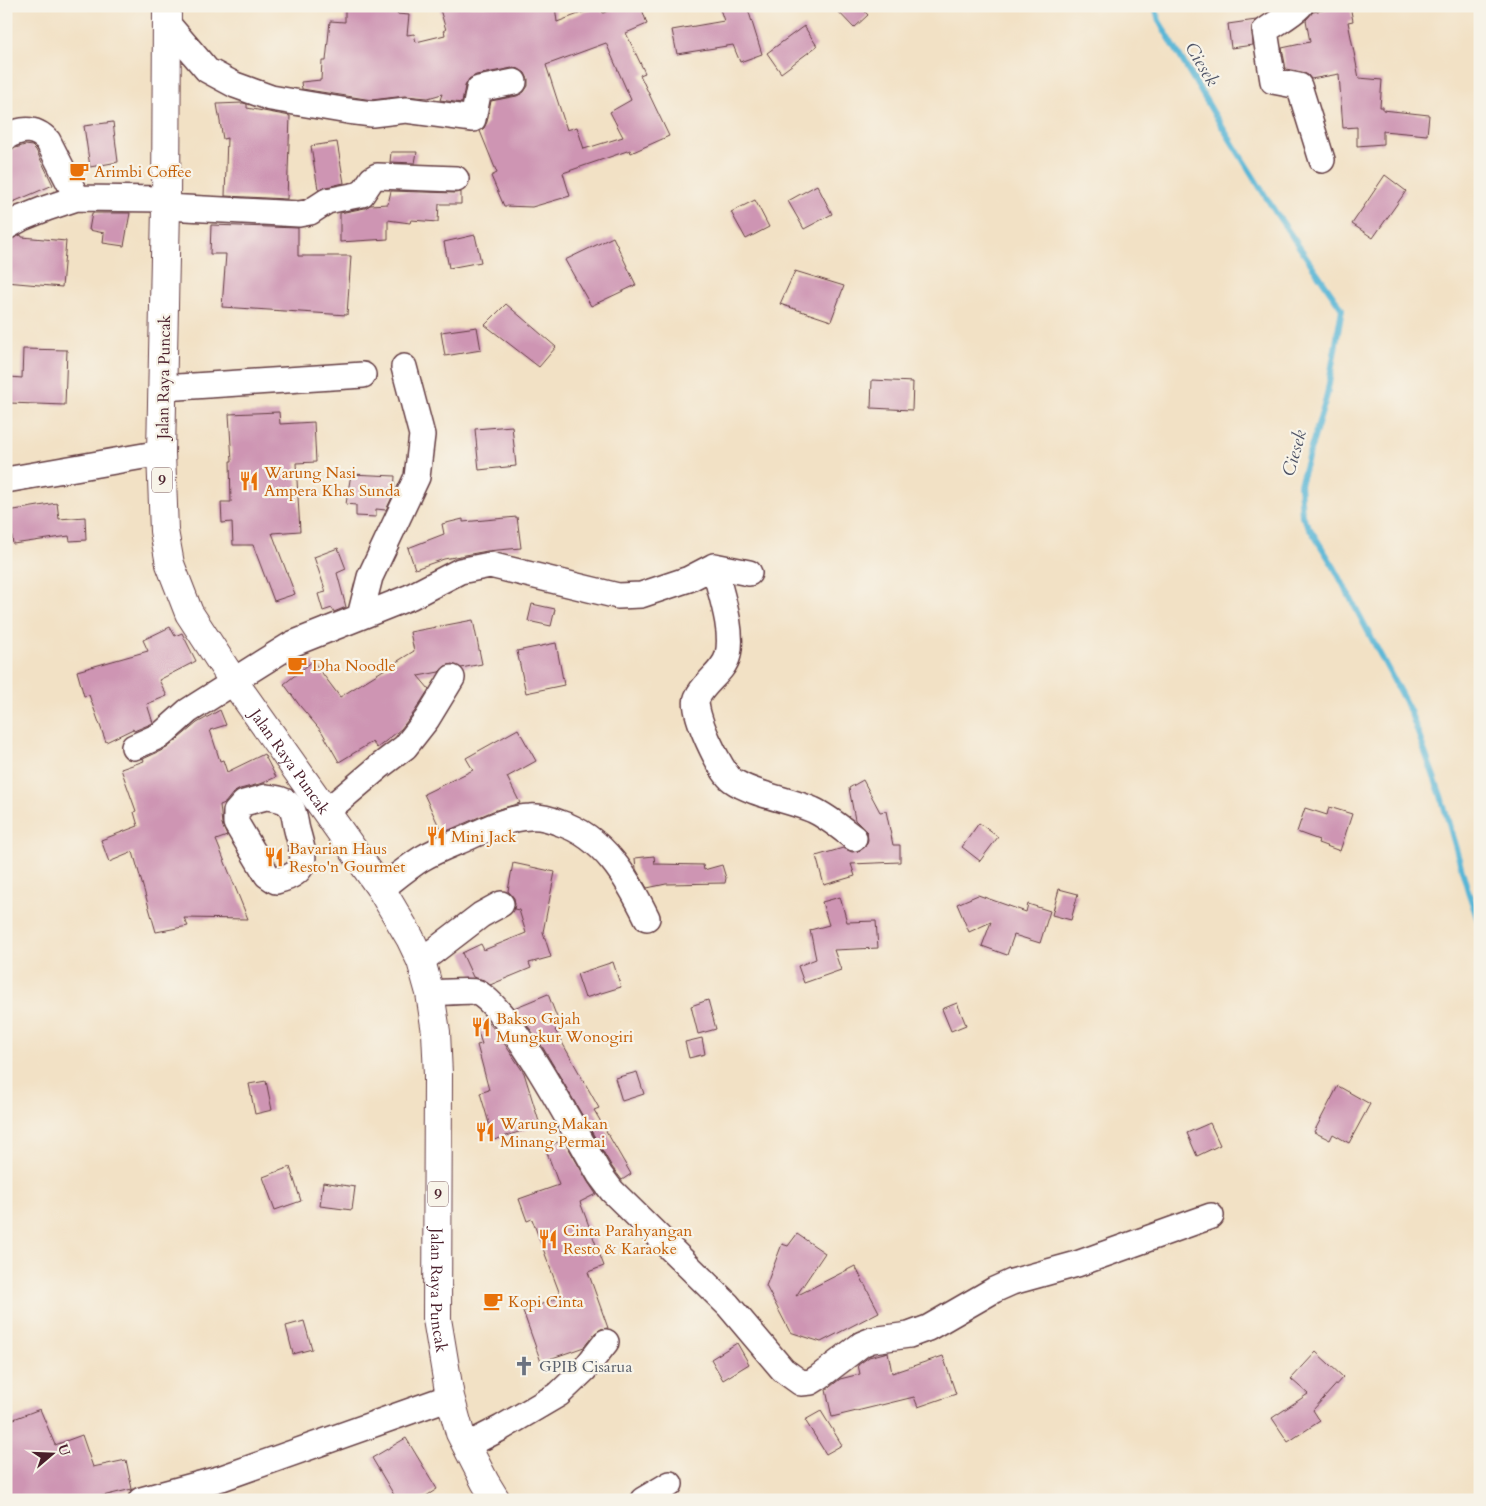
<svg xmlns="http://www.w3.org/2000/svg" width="1486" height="1506" font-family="Cardo,serif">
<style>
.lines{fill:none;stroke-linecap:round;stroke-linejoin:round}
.stream{stroke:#58b6d6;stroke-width:6}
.building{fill:#ce95b3;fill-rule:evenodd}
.minor-casing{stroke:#633c42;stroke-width:28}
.highway-casing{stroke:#633c42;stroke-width:30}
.minor{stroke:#fff;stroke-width:25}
.highway{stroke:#fff;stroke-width:28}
.labels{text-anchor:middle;stroke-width:4.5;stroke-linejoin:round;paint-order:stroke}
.shield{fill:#f7f3e8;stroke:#7e5f64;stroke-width:1}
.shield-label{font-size:15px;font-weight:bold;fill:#4a1f2b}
.food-label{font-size:16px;fill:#c56008;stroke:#f7f3e8;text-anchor:start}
.street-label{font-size:16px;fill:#4a1f2b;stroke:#f7f3e8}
.worship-label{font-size:16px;fill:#5b616d;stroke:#f7f3e8;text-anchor:start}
.water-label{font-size:18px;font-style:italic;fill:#4f5467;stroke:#f7f3e8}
</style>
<rect width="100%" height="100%" fill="#f7f3e8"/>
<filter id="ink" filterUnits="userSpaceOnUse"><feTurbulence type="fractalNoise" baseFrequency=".02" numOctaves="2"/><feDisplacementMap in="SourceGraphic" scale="10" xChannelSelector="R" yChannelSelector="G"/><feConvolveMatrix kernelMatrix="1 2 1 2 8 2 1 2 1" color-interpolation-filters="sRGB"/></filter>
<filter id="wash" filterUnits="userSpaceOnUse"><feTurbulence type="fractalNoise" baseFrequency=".0096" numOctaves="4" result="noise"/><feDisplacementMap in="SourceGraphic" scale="20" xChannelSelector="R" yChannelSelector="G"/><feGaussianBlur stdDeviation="1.12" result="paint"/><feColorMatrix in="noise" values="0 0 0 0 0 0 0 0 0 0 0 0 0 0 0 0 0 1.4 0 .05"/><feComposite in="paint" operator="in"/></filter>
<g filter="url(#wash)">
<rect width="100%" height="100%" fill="#f2e1c5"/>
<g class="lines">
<!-- stream -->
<path class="stream" d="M 1155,6 L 1159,21 L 1213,112 L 1276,213 L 1342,309 L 1327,395 L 1300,484 L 1302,516 L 1334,567 L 1410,711 L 1441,796 L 1468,891 L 1480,926"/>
</g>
<g id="blocks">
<!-- building -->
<path class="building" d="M 345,6 L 398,6 L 397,14 L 409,15 L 407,35 L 414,34 L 416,42 L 445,35 L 444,30 L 446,30 L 439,6 L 555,6 L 557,22 L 600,6 L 603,13 L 619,6 L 641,6 L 647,24 L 626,33 L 645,73 L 640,75 L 669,136 L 631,153 L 630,150 L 563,173 L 570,196 L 532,207 L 504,206 L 491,176 L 497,173 L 480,131 L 484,128 L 487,122 L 491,101 L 517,96 L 524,92 L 528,86 L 528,79 L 525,73 L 519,69 L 512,68 L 476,75 L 469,79 L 465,86 L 462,103 L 440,100 L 442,94 L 428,98 L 405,96 L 372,100 L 302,89 L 301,82 L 321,80 L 322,61 L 326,61 L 330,21 L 345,22 ZM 606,43 L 631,100 L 610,112 L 623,137 L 584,149 L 577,127 L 567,130 L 546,65 Z
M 719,6 L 747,6 L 762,54 L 740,62 L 733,45 L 677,54 L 672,30 L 724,21 Z
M 833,6 L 860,6 L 868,15 L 854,28 Z
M 1327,6 L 1350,6 L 1353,21 L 1348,22 L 1359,78 L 1382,80 L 1380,107 L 1383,107 L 1383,110 L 1429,115 L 1427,135 L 1383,131 L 1383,144 L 1357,146 L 1357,127 L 1343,128 L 1339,74 L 1311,79 L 1308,75 L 1302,72 L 1286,69 L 1282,48 L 1310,42 L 1306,20 L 1313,12 L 1327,9 Z
M 1256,20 L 1252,26 L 1253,45 L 1231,48 L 1228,24 Z
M 804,26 L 817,46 L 781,73 L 767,53 Z
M 243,103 L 247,104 L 247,108 L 290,116 L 287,199 L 225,196 L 227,138 L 223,139 L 217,104 Z
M 113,122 L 118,162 L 90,167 L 84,126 Z
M 337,142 L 344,183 L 318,189 L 311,146 Z
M 25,145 L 32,146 L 36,150 L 53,185 L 6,205 L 6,151 Z
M 391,152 L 417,152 L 415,163 L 390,162 Z
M 1385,175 L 1406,191 L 1373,238 L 1352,224 Z
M 817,185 L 832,214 L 804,229 L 788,201 Z
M 391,191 L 455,193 L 461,192 L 461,204 L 439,204 L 438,222 L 411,220 L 410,223 L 388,220 L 388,239 L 340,242 L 340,213 L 365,208 L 370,205 L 388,204 Z
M 755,200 L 769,227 L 746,239 L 731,212 Z
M 92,213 L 130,213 L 124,246 L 103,243 L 104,233 L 89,230 Z
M 211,225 L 298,228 L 298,256 L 351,256 L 347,315 L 222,307 L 226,254 L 210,254 Z
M 21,235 L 22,237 L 66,241 L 62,287 L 6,282 L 6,241 Z
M 475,235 L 481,262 L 449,268 L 444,242 Z
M 613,237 L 636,285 L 591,306 L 565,260 Z
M 795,271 L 844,286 L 831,321 L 780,304 Z
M 506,304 L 556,347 L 539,367 L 485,325 Z
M 477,327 L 481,350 L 445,356 L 441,332 Z
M 23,349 L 67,350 L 65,405 L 9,403 L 10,377 L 22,378 Z
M 872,380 L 913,382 L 912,410 L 871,408 Z
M 279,412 L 280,424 L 314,422 L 316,462 L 296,463 L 300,531 L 272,533 L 295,594 L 274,601 L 253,545 L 233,545 L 232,522 L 222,523 L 221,502 L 231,502 L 230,461 L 232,461 L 229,414 Z
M 512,426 L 516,466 L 479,470 L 475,429 Z
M 351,474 L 395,476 L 394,493 L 386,510 L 376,509 L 376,517 L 356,516 L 356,505 L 346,504 Z
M 57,503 L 59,519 L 85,517 L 86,540 L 70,541 L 69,536 L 13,544 L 8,511 Z
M 517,517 L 521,548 L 487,551 L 444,559 L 415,569 L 408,548 L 444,534 L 442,524 L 463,519 L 463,522 Z
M 338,548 L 346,569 L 337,573 L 346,607 L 334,612 L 332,608 L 323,611 L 318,594 L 326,592 L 314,557 Z
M 532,604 L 555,609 L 551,626 L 528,621 Z
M 473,620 L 482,664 L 461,668 L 452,664 L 445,666 L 439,672 L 418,676 L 429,689 L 415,711 L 401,729 L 377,748 L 372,742 L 339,762 L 322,732 L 300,706 L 284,684 L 313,661 L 340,697 L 414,651 L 410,632 Z
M 170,627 L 175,636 L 182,633 L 196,661 L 159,680 L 167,696 L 147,704 L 153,723 L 134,731 L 133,729 L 106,742 L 89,695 L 84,696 L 77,671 L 148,651 L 143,640 Z
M 556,643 L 564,685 L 526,693 L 517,651 Z
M 220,710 L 226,725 L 210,730 L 220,761 L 223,760 L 227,772 L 264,754 L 276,777 L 263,783 L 240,789 L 233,793 L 225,803 L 220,805 L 222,824 L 227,836 L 216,840 L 248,919 L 184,918 L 188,926 L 156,932 L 133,852 L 109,862 L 101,840 L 138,826 L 134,812 L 136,811 L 121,769 L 144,761 L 143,759 L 167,748 L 197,723 Z
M 518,729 L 536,761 L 507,777 L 520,803 L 493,811 L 442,833 L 424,794 L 473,770 L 466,758 Z
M 863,780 L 880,812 L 886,811 L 893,845 L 900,845 L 900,862 L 851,864 L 855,876 L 824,885 L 816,856 L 843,848 L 852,852 L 859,851 L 865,847 L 868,840 L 867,832 L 855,820 L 849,788 Z
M 1329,807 L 1352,814 L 1340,851 L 1318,843 L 1319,840 L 1297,832 L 1305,808 L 1327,815 Z
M 979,823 L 998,837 L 980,861 L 962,847 Z
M 654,856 L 655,864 L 703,865 L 704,870 L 722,865 L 726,878 L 725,883 L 666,884 L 647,888 L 636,869 L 635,858 Z
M 513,863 L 555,872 L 543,932 L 551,957 L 529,963 L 531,968 L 490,985 L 484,980 L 473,977 L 462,953 L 481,944 L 484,950 L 526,933 L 519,910 L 514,909 L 515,904 L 514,898 L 508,891 Z
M 1059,889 L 1078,894 L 1071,920 L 1052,915 Z
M 978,895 L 1026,912 L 1028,904 L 1050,911 L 1040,943 L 1014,935 L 1007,955 L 982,946 L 991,922 L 969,932 L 957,904 Z
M 840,897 L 847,922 L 876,921 L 878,948 L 834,950 L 841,970 L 804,983 L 798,966 L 816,959 L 810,930 L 829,925 L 822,902 Z
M 613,962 L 621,987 L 585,998 L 577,974 Z
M 548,994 L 561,1028 L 555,1030 L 599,1108 L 594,1110 L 631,1174 L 622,1180 L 612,1167 L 555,1068 L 537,1038 L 514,1008 Z
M 708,1000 L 716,1029 L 698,1034 L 691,1006 Z
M 957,1003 L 966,1025 L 951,1031 L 942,1009 Z
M 485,1019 L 496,1031 L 524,1073 L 540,1125 L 494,1140 L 480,1093 L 489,1090 L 477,1045 L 482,1044 L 475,1023 Z
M 702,1038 L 705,1054 L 689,1058 L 685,1042 Z
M 637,1072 L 644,1094 L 622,1101 L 615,1078 Z
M 266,1081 L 272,1110 L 255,1114 L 249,1084 Z
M 1338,1086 L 1370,1104 L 1349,1143 L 1333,1134 L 1330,1140 L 1314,1132 Z
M 1210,1123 L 1220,1145 L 1197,1156 L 1187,1133 Z
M 564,1140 L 588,1182 L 596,1194 L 580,1202 L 604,1266 L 588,1272 L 608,1328 L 601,1329 L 595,1333 L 584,1347 L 541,1362 L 523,1311 L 561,1297 L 532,1219 L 527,1221 L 519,1199 L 559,1185 L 545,1147 Z
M 290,1167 L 301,1201 L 275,1210 L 263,1177 Z
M 323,1182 L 355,1187 L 352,1210 L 320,1206 Z
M 797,1234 L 825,1253 L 796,1296 L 855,1266 L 879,1312 L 821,1342 L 790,1332 L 766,1286 L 782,1244 L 788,1246 Z
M 304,1321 L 312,1349 L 293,1354 L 286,1326 Z
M 737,1343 L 749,1364 L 723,1380 L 711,1359 Z
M 888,1352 L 892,1373 L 943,1356 L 956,1394 L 918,1407 L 914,1397 L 832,1417 L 826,1390 L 840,1379 L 860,1374 L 858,1365 L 869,1357 Z
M 1316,1352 L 1343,1377 L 1313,1410 L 1320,1421 L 1288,1442 L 1272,1418 L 1308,1394 L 1291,1379 Z
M 40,1409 L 55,1445 L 82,1435 L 93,1467 L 126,1460 L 132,1489 L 86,1500 L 6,1500 L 6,1422 Z
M 821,1411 L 842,1445 L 826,1454 L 805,1420 Z
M 406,1438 L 437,1489 L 420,1500 L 397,1500 L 372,1458 Z"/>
</g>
</g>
<g filter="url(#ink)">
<use href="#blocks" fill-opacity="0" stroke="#633c42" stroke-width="1"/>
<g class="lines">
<defs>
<path id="minor" d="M 1300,6 C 1290,16 1277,22 1265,31 L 1273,81 L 1299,86 L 1322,160
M 167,23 L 207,70 L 235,85 L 271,98 L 348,111 L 372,114 L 406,110 L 473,119 L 479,89 L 514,82
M 6,137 C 22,128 35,127 48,141 L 77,198
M 166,207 L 299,214 L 310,212 L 327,201 L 362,194 L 372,179 L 377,176 L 456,179
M 6,227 L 22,218 L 47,208 L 77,198 L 166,199
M 163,388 L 363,375
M 6,480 L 161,453
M 714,566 C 720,592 734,629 728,655 C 724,672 704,682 697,698 C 691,711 721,772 732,780 C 751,794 790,800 813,810 C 828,817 841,828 854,838
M 360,616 L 370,577 L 417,477 L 422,435 L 404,367
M 233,681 L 292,644 L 410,597 L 460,571 L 490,565 L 618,596 L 641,595 L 689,579 L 714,566 L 749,573
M 134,747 L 161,735 L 188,711 L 234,682
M 266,797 C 275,798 286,799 291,807 C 295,813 295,823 297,830 C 305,858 310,873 276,881 L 267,875 L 236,823 L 236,812 L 244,803 Z
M 327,811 L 380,766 L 405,747 L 427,719 L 452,678
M 381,889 C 394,879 407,868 421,859 C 436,850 453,844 469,837 C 489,828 508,818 530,817 C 541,816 550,819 560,823 C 604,837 628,879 647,918
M 421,961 L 481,915 L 501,904
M 430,993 C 439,993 470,990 476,992 C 511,1007 578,1138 600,1175 L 612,1191 L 728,1305 L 783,1370 L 801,1383 L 811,1382 L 819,1377 L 862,1344 L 872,1340 L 909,1335 L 928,1328 L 994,1290 L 1012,1282 L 1077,1264 L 1211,1216
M 466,1446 L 501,1428 L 559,1394 L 584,1370 L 606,1342
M 141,1500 L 222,1478 L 450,1397
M 643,1500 L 670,1484"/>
<g id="highway">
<path id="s1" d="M 167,6 L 166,207 L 161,453 L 164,531 L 170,564 L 189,613 L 234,682 L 381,889 L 410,938 L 421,961 L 430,993 L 436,1032 L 438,1075 L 437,1319 L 450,1397 L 460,1433 L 485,1482 L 496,1500"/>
</g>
</defs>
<!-- minor casing -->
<use href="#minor" class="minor-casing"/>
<!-- highway casing -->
<use href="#highway" class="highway-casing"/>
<!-- minor -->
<use href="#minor" class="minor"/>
<!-- highway -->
<use href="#highway" class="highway"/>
</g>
</g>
<!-- icons -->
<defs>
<symbol id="cafe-bare" viewBox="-9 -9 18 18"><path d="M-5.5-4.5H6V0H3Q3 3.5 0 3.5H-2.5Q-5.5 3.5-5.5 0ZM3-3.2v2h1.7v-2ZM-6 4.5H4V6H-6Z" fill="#e8710a" stroke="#f7f3e8" stroke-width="2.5" paint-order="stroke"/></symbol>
<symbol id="restaurant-bare" viewBox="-9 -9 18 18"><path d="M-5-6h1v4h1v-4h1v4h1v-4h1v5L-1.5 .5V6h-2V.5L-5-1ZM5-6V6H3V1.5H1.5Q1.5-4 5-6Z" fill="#e8710a" stroke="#f7f3e8" stroke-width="2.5" paint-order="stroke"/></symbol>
<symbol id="church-bare" viewBox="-9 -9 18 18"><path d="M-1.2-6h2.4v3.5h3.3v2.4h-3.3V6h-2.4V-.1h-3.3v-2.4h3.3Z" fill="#6b7280" stroke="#f7f3e8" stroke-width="2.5" paint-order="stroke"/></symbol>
</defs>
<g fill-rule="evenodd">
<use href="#cafe-bare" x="65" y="157" width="28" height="28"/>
<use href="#restaurant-bare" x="235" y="467" width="28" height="28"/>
<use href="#cafe-bare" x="283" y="651" width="28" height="28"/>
<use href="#restaurant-bare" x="422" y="822" width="28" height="28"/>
<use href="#restaurant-bare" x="260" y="843" width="28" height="28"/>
<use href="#restaurant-bare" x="467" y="1013" width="28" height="28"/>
<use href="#restaurant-bare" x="471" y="1118" width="28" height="28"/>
<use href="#restaurant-bare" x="534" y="1225" width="28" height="28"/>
<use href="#cafe-bare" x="479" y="1287" width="28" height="28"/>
<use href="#church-bare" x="510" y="1352" width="28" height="28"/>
</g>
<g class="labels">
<!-- shield labels -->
<g class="shield">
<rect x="152" y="467.5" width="20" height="25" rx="4"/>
<rect x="428" y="1181.5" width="20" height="25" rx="4"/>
</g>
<g class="shield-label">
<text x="162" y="485">9</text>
<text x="438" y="1199">9</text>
</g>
<!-- food labels -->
<g class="food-label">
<text x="94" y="177">Arimbi Coffee</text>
<text x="264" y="478">Warung Nasi<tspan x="264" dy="18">Ampera Khas Sunda</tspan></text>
<text x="312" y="671">Dha Noodle</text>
<text x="451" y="842">Mini Jack</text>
<text x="289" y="854">Bavarian Haus<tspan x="289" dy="18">Resto'n Gourmet</tspan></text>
<text x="496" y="1024">Bakso Gajah<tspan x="496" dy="18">Mungkur Wonogiri</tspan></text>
<text x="500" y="1129">Warung Makan<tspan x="500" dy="18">Minang Permai</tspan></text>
<text x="563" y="1236">Cinta Parahyangan<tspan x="563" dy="18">Resto &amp; Karaoke</tspan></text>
<text x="508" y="1307">Kopi Cinta</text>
</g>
<!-- street labels -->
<g class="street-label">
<text transform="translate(163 377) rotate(-89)" y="6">Jalan Raya Puncak</text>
<text dy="6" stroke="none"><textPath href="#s1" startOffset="791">Jalan Raya Puncak</textPath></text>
<text dy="6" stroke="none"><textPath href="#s1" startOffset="1361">Jalan Raya Puncak</textPath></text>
</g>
<!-- worship labels -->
<g class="worship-label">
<text x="539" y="1372">GPIB Cisarua</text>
</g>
<!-- water labels -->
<g class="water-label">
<text transform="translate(1202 64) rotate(59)" y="6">Ciesek</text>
<text transform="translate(1294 453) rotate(-74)" y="6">Ciesek</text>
</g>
</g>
<!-- margin -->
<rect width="1486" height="1506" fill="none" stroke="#f7f3e8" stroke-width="25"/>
<!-- north arrow -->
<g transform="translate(52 1454) rotate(71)" stroke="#f7f3e8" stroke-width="4" paint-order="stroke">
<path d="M0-4L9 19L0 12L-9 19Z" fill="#4a1f2b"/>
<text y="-8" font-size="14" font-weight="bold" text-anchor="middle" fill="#4a1f2b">U</text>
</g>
</svg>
